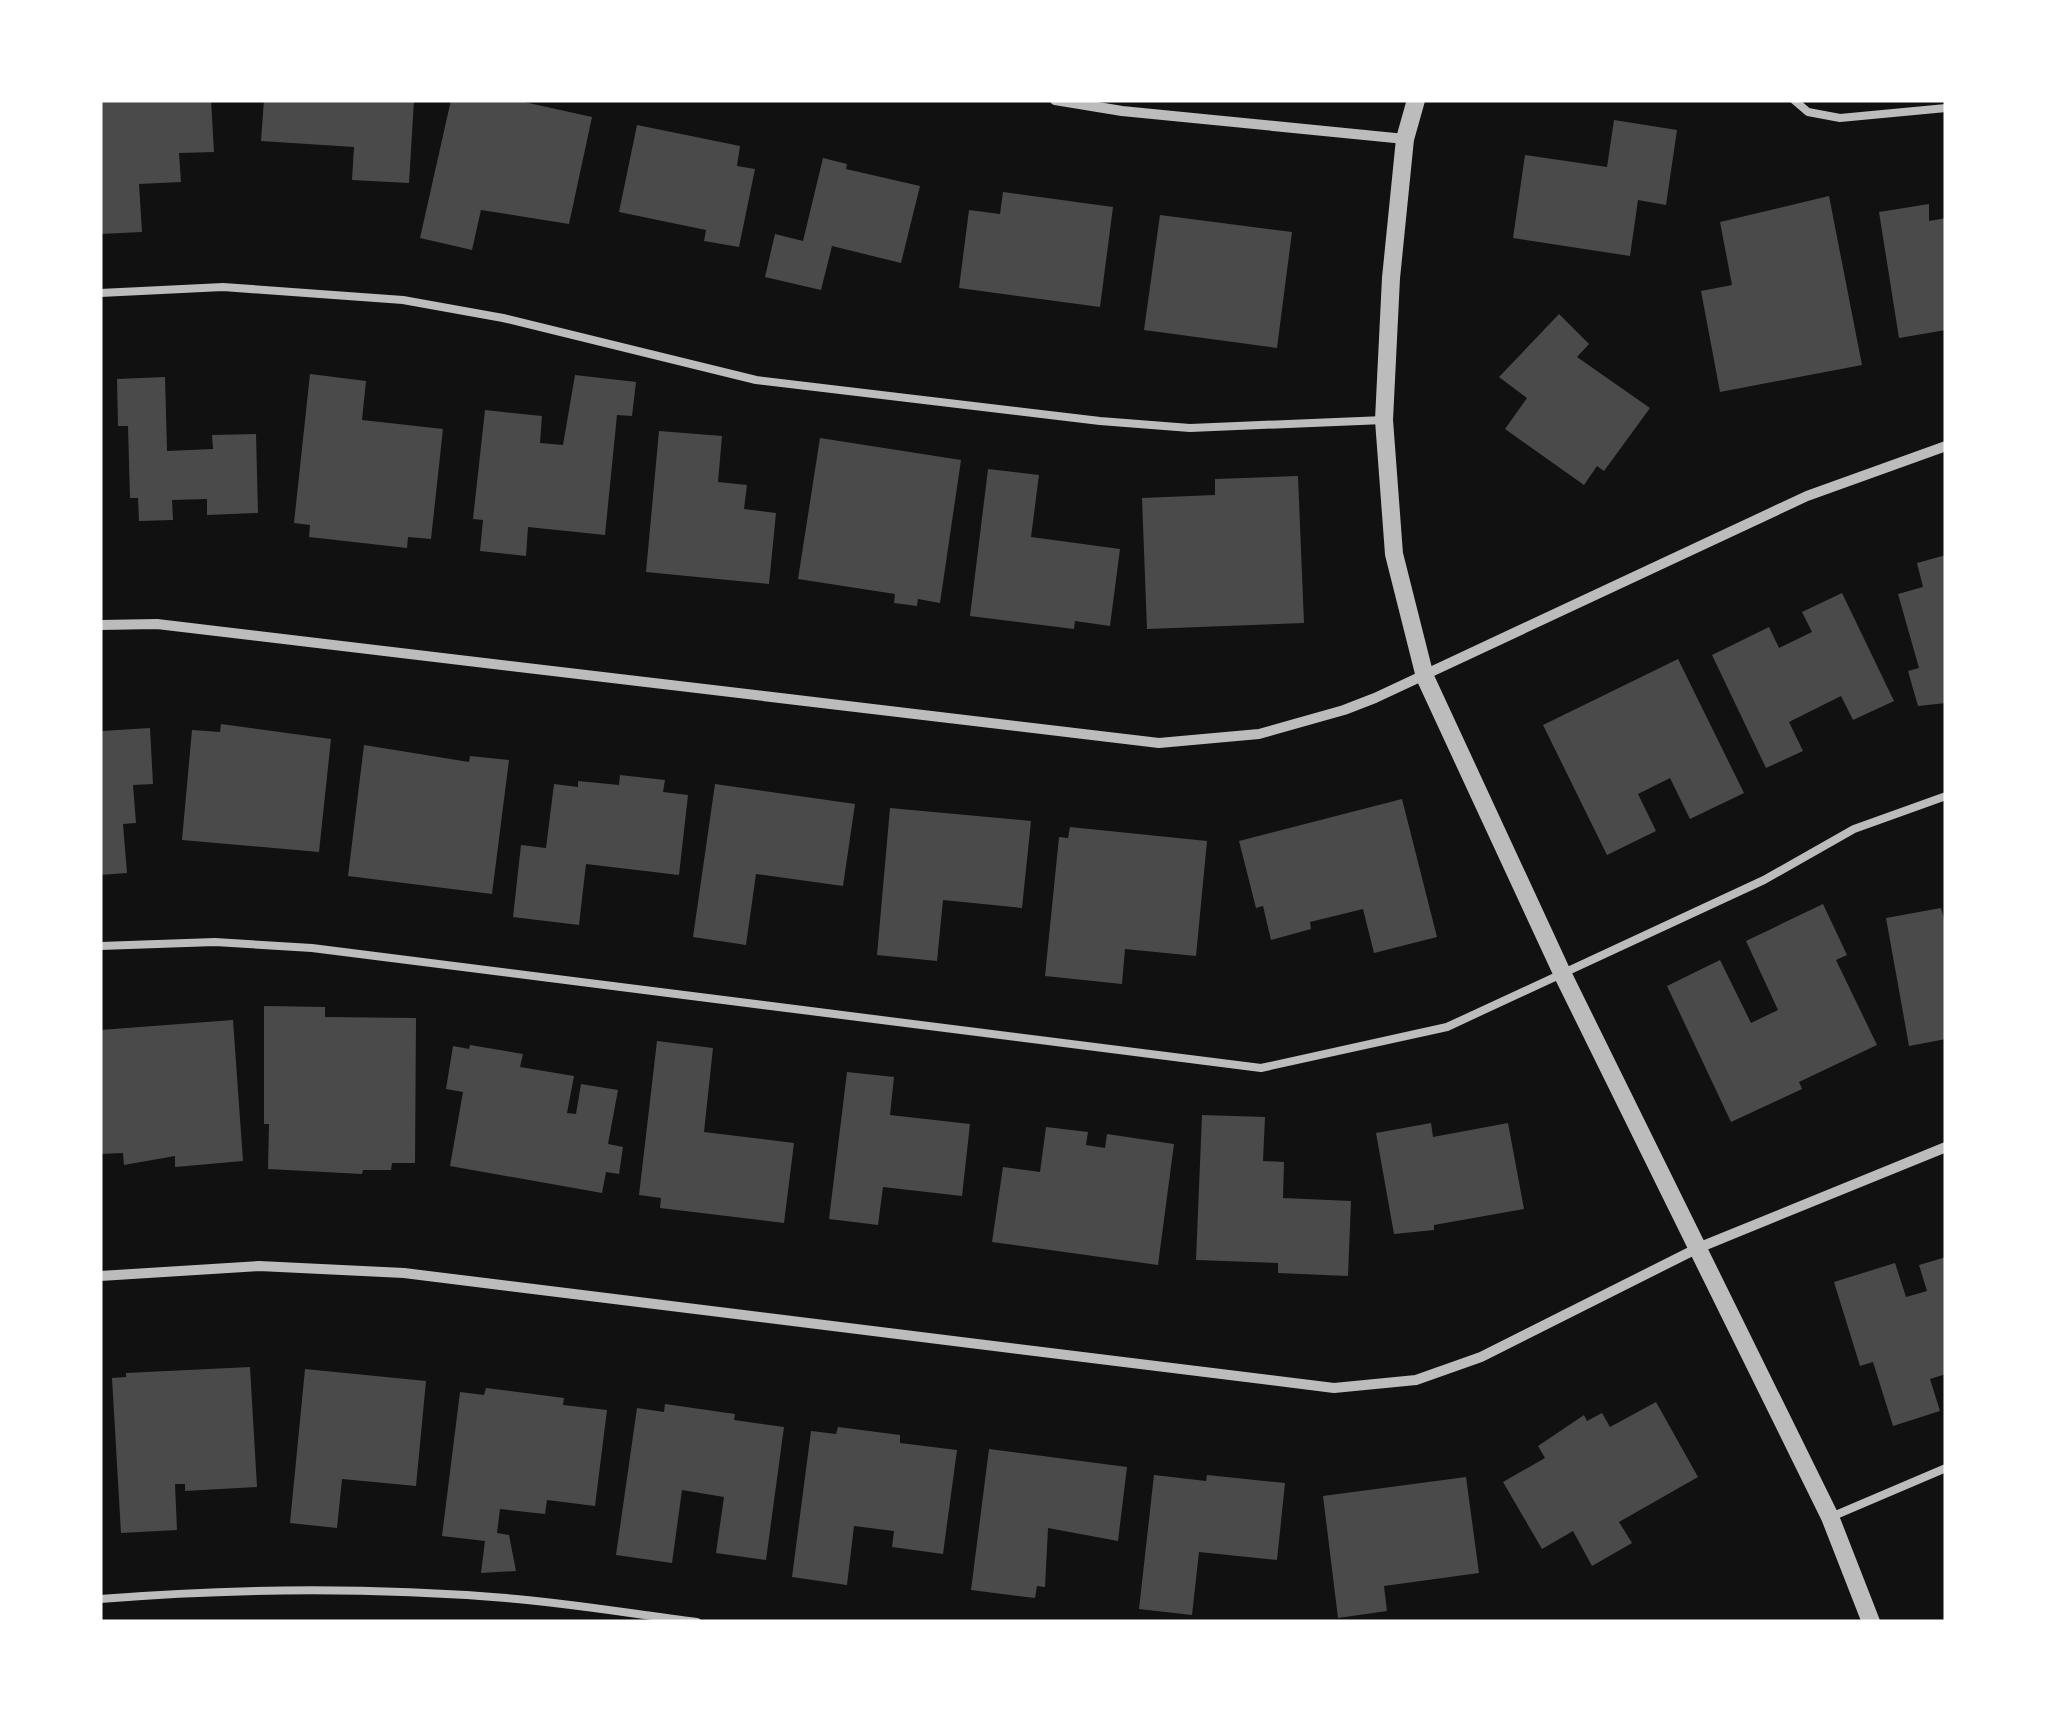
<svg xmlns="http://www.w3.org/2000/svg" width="2046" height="1722" font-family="Quicksand,sans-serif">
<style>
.building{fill:#4a4a4a}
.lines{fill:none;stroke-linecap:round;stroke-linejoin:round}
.service{stroke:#bcbcbc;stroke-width:8}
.minor{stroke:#bcbcbc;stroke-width:10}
.tertiary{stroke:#bcbcbc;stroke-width:18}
</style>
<rect width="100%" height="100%" fill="#111"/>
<!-- building -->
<path class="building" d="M 100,100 L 211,100 L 214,152 L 179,153 L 181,182 L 139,184 L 142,232 L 100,234 Z
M 264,100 L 414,100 L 409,183 L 352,180 L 354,147 L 261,141 Z
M 451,100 L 515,100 L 592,117 L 569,224 L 481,210 L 472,250 L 420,238 Z
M 1614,120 L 1677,130 L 1666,205 L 1638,200 L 1630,256 L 1513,238 L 1525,155 L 1607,167 Z
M 637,125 L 740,146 L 737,166 L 755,169 L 739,247 L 704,241 L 706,230 L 619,212 Z
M 823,158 L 847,164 L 846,169 L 920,186 L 901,263 L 832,246 L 821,290 L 765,277 L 775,234 L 803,241 Z
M 1003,192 L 1113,207 L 1100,307 L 959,288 L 969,210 L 1000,214 Z
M 1829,196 L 1862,365 L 1720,392 L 1701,291 L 1732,285 L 1720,222 Z
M 1929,204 L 1929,221 L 1946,218 L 1946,330 L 1899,338 L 1879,212 Z
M 1160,215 L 1292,232 L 1277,348 L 1144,330 Z
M 1559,314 L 1589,344 L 1577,357 L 1650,408 L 1604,471 L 1597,466 L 1584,485 L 1505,429 L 1527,398 L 1499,377 Z
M 310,374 L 366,381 L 362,420 L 443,429 L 431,539 L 408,537 L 407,548 L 309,537 L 310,525 L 294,523 Z
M 575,375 L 636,382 L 632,416 L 617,415 L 605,535 L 528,527 L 526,556 L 480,551 L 483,520 L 473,519 L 485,410 L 542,416 L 540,443 L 563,445 Z
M 165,377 L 167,451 L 213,449 L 212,435 L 256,434 L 258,513 L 207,515 L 207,499 L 172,500 L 173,520 L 139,521 L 138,498 L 130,498 L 128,426 L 118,426 L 117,379 Z
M 659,431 L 722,436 L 718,482 L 747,485 L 744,509 L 776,513 L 769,584 L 646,572 Z
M 820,438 L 961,460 L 940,603 L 918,599 L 917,606 L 894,603 L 895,594 L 798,579 Z
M 988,469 L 1039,475 L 1031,537 L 1120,549 L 1110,626 L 1075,621 L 1074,629 L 970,616 Z
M 1298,476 L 1304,623 L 1147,629 L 1142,498 L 1215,495 L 1215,479 Z
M 1946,555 L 1946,703 L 1918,706 L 1908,671 L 1919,668 L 1898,594 L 1923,587 L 1917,563 Z
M 1842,593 L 1894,701 L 1853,720 L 1841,696 L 1789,722 L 1803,751 L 1766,768 L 1712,655 L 1769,627 L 1779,648 L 1812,632 L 1802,612 Z
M 1678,659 L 1744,793 L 1690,819 L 1670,778 L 1638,794 L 1656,831 L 1607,855 L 1543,725 Z
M 221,724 L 331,739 L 319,852 L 182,840 L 192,730 L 220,732 Z
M 150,728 L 153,784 L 133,785 L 136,823 L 123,824 L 127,873 L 100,875 L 102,731 Z
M 364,745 L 469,762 L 470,756 L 509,760 L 492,894 L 348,876 Z
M 620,775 L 665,780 L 663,792 L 688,795 L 679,875 L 586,864 L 579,925 L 513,917 L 521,845 L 546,848 L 554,784 L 578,787 L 578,781 L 619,785 Z
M 715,784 L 855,804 L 843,886 L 756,874 L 746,945 L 693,937 Z
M 1402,799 L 1437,937 L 1374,953 L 1363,909 L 1310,922 L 1311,929 L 1271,940 L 1263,906 L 1256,908 L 1239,841 Z
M 890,808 L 1031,821 L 1022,908 L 943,900 L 937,961 L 877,955 Z
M 1070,827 L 1207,841 L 1196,956 L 1125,949 L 1122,984 L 1045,976 L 1059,837 L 1068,838 Z
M 1823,904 L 1847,955 L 1836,960 L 1877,1045 L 1799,1082 L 1802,1089 L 1731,1122 L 1667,986 L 1720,960 L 1751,1023 L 1778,1010 L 1746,941 Z
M 1941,908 L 1946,927 L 1946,1039 L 1909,1046 L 1886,918 Z
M 264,1006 L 325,1007 L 325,1017 L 416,1018 L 415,1163 L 392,1163 L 391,1170 L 363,1170 L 362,1174 L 268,1169 L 269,1124 L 264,1124 Z
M 233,1020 L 243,1161 L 175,1167 L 175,1156 L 124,1165 L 123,1153 L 100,1154 L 100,1030 Z
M 657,1041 L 713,1048 L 704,1132 L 794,1143 L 784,1223 L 660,1208 L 661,1198 L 639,1195 Z
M 470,1045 L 523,1054 L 520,1067 L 574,1076 L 567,1113 L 576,1114 L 581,1084 L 618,1090 L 608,1144 L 623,1147 L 619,1174 L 606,1172 L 602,1193 L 450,1166 L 463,1092 L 446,1089 L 453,1046 L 469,1049 Z
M 847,1072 L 894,1077 L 890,1115 L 970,1124 L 962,1196 L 883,1187 L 878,1225 L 829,1219 Z
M 1202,1115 L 1265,1117 L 1263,1161 L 1284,1162 L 1283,1198 L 1351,1201 L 1348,1276 L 1278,1273 L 1278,1263 L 1196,1260 Z
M 1431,1123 L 1433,1137 L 1508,1123 L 1524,1209 L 1434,1225 L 1434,1230 L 1394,1234 L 1376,1133 Z
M 1046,1127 L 1088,1132 L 1086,1145 L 1105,1148 L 1107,1134 L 1174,1144 L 1158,1265 L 992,1242 L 1003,1167 L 1040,1172 Z
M 1946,1257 L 1946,1374 L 1930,1379 L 1940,1411 L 1893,1426 L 1873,1362 L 1860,1366 L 1834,1282 L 1895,1263 L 1906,1297 L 1927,1291 L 1919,1265 Z
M 250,1367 L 257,1487 L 185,1491 L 185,1484 L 175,1484 L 177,1530 L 121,1533 L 112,1378 L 126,1377 L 126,1373 Z
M 305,1369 L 426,1381 L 416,1486 L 342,1479 L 337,1528 L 290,1523 Z
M 486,1388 L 564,1398 L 563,1405 L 607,1410 L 595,1506 L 547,1500 L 545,1514 L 500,1509 L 497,1533 L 509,1535 L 516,1571 L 481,1573 L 485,1541 L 442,1536 L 460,1392 L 484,1395 Z
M 1656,1402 L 1698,1477 L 1619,1522 L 1632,1543 L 1592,1566 L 1573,1531 L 1542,1549 L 1503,1482 L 1545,1458 L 1538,1446 L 1584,1415 L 1587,1421 L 1602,1413 L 1610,1427 Z
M 665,1404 L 735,1414 L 734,1420 L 784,1427 L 766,1560 L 716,1553 L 724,1497 L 682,1490 L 672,1563 L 616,1555 L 637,1408 L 664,1412 Z
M 838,1427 L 900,1435 L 900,1443 L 957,1450 L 943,1554 L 892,1547 L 894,1531 L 854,1526 L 847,1585 L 792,1577 L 811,1431 L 836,1434 Z
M 989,1449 L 1127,1467 L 1118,1541 L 1048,1528 L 1045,1587 L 1037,1586 L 1035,1598 L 971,1590 Z
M 1154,1475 L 1206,1481 L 1207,1475 L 1285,1483 L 1277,1560 L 1199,1552 L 1192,1615 L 1139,1609 Z
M 1466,1477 L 1479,1573 L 1384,1586 L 1387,1611 L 1338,1618 L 1323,1496 Z"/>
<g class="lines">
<!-- service -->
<path class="service" d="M 1794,100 L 1808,112 L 1840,118 L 1946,108
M 100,293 L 223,287 L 403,300 L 503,318 L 756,380 L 1100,421 L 1190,428 L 1384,420
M 100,946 L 215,942 L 312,948 L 1261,1068 L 1447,1027 L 1764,880 L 1854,829 L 1946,796
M 1831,1517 L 1946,1468
M 100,1599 C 236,1588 370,1587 506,1598 C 570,1603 633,1614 697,1622"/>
<!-- minor -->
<path class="minor" d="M 1055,100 L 1122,111 L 1405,139
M 100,625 L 157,624 L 1159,743 L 1259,734 L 1344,710 L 1375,698 L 1807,496 L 1946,446
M 100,1276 L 259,1266 L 404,1273 L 1334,1388 L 1416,1380 L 1481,1357 L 1698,1248 L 1946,1147"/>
<!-- tertiary -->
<path class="tertiary" d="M 1416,100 L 1405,139 L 1391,278 L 1384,420 L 1394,554 L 1425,677 L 1563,975 L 1830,1517 L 1871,1622"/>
</g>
<!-- border -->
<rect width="2046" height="1722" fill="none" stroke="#ffffff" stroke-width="205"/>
</svg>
